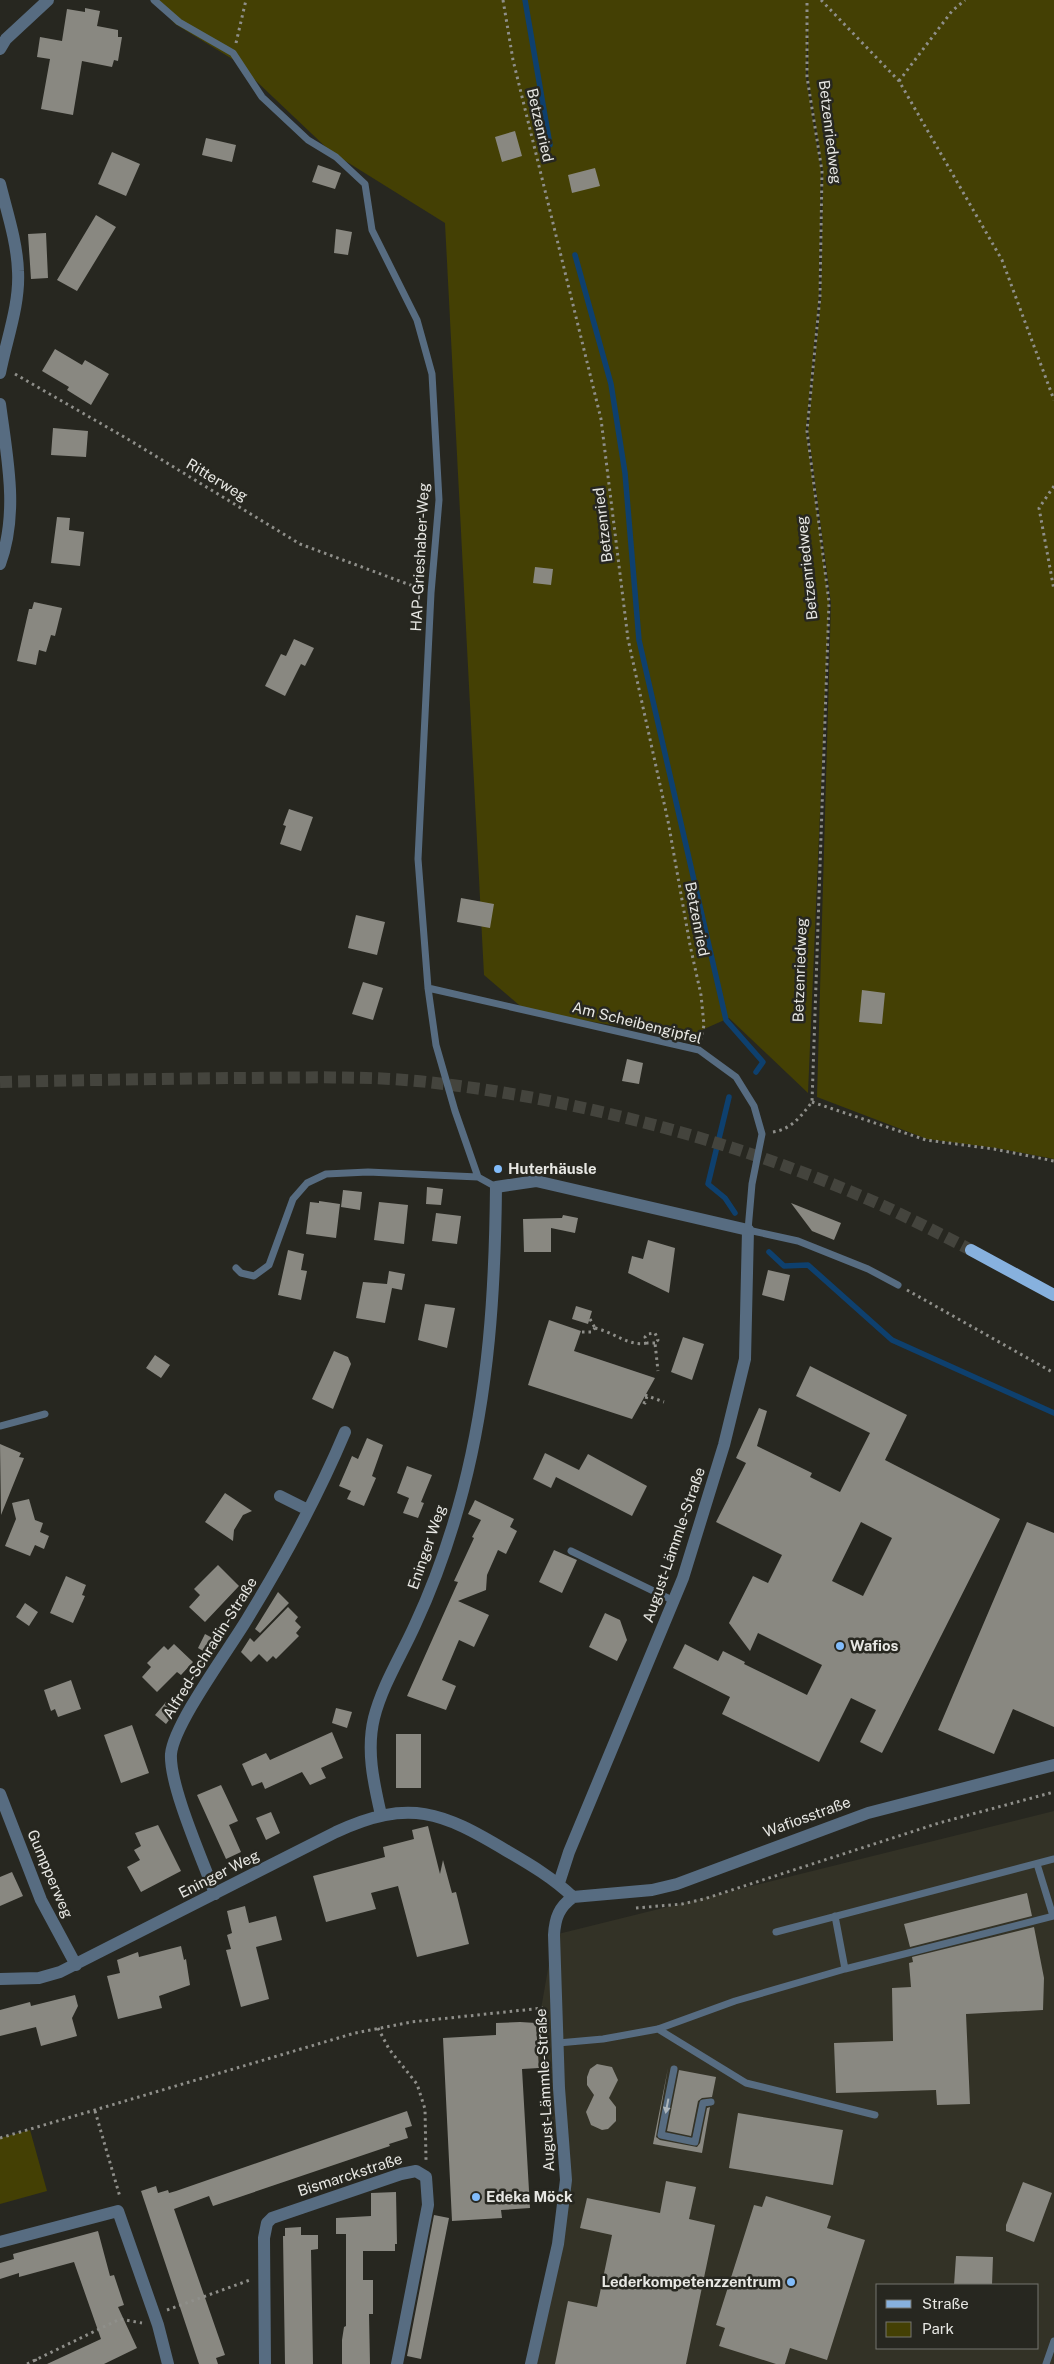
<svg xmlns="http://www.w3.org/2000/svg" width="1054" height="2364" font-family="'Public Sans',sans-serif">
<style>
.built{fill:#333226;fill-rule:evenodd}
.green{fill:#444004}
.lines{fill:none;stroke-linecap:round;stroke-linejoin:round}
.stream{stroke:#0e406e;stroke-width:5.5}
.building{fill:#898881;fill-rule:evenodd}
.primary-tunnel{stroke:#44443d;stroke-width:12;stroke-dasharray:12 6;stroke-linecap:butt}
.path{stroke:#8f8f8a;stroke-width:3;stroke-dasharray:2.5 4;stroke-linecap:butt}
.service{stroke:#576c81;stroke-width:7}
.minor{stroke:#576c81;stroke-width:12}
.primary{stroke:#87b1de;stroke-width:12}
.oneway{fill:#adb6bc}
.poi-dot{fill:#82bcfa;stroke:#272720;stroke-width:2}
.labels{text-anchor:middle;stroke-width:5;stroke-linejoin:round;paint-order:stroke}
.street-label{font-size:15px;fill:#e7e7e3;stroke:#272720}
.poi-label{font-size:15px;font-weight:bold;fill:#e7e7e3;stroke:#272720;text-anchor:start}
</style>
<rect width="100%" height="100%" fill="#272720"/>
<!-- built -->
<path class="built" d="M 1054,1811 L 1054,2364 L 531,2364 L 566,2180 L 535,2043 L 554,1935 ZM 878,2285 L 1038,2285 L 1038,2348 L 878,2348 Z"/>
<!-- green -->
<path class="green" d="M 154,0 L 1054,0 L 1054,1159 L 996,1148 L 927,1139 L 817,1097 L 831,603 L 808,430 L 821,297 L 823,171 L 808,76 L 808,11 L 806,77 L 821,171 L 819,295 L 806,430 L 829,602 L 808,1093 L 729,1018 L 686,1037 L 526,1011 L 484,975 L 445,223 L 331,152 L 234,60 L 175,24 Z
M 30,2130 L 47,2191 L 0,2204 L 0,2138 Z"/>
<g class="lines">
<!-- stream -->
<path class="stream" d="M 525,0 L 550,145
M 575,255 L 611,384 L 625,473 L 639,640 L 726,1020 L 763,1062 L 756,1072
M 729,1097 L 708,1184 L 725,1198 L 735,1213
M 769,1252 L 784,1266 L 808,1265 L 892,1340 L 1054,1413"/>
</g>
<!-- building -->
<path class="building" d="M 85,8 L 100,11 L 97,26 L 118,30 L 118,37 L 122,37 L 118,61 L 114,60 L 112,67 L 82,61 L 73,115 L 41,109 L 50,59 L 37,57 L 40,37 L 62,41 L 67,9 L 85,12 Z
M 515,131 L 522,156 L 502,162 L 495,137 Z
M 206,138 L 236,145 L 232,162 L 202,155 Z
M 112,152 L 140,164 L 126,196 L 98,184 Z
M 318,165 L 341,173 L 335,189 L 312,182 Z
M 595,168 L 600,186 L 572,193 L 568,175 Z
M 96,215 L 116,227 L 77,291 L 57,280 Z
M 336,229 L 352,232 L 348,255 L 334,253 Z
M 46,233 L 48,278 L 31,279 L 28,234 Z
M 55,349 L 82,365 L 85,360 L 109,374 L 91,405 L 67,390 L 69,387 L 42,371 Z
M 53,428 L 88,431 L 86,457 L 51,455 Z
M 57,517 L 70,518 L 69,530 L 84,532 L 80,566 L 51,563 Z
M 535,567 L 553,569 L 551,585 L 533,583 Z
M 34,602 L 62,608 L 55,636 L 51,635 L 46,652 L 39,650 L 36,665 L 17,661 L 29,609 L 32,609 Z
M 294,639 L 314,648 L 305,666 L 301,664 L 285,696 L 265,686 L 281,654 L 286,656 Z
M 289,809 L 313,817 L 301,851 L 280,844 L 286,826 L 283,825 Z
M 461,898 L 494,904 L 490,928 L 457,922 Z
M 356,915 L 385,922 L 377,955 L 348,948 Z
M 363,982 L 383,988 L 373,1020 L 352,1014 Z
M 862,990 L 885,993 L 882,1024 L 859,1022 Z
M 627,1059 L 643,1063 L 639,1084 L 622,1081 Z
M 427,1187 L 443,1189 L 441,1205 L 426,1204 Z
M 343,1190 L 362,1192 L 360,1210 L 341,1207 Z
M 319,1201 L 340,1204 L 336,1238 L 306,1234 L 310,1202 L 319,1203 Z
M 379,1202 L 408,1205 L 404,1244 L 374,1240 Z
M 791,1203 L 841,1223 L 834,1240 L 812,1231 Z
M 436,1213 L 461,1216 L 457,1244 L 432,1241 Z
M 563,1215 L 578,1218 L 575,1233 L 551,1228 L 551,1252 L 524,1252 L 523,1219 L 562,1218 Z
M 648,1240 L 675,1248 L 669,1293 L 628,1273 L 632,1256 L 643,1259 Z
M 288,1250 L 304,1254 L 301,1270 L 307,1271 L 301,1300 L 278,1295 Z
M 768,1270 L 790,1275 L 784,1301 L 762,1295 Z
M 389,1271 L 405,1274 L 402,1290 L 392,1288 L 385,1323 L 356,1318 L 363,1282 L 387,1284 Z
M 425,1304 L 455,1308 L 447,1348 L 418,1340 Z
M 576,1306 L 592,1311 L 588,1324 L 572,1319 Z
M 549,1320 L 581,1331 L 574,1351 L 655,1378 L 632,1419 L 528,1385 Z
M 683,1337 L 704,1344 L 692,1380 L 671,1372 Z
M 334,1351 L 348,1357 L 351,1364 L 333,1409 L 312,1399 Z
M 155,1355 L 170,1365 L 161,1378 L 146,1368 Z
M 810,1366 L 907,1415 L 885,1460 L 1000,1519 L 882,1753 L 860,1742 L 876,1710 L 851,1698 L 819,1762 L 722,1714 L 730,1697 L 673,1668 L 685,1644 L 718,1661 L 723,1651 L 745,1662 L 744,1664 L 807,1695 L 822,1665 L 758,1633 L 750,1651 L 729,1623 L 753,1576 L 768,1583 L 782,1555 L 716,1522 L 746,1463 L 736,1458 L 759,1408 L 767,1411 L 757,1446 L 812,1473 L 810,1477 L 840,1492 L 870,1433 L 796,1396 ZM 861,1522 L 892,1538 L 863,1596 L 832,1581 Z
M 367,1438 L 383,1445 L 372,1476 L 376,1478 L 364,1506 L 347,1499 L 351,1491 L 339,1486 L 352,1456 L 358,1459 Z
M 0,1444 L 21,1453 L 19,1457 L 24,1458 L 1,1515 Z
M 545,1453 L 579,1470 L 588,1454 L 647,1486 L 632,1516 L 556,1477 L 551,1488 L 533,1479 Z
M 407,1466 L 432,1475 L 421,1502 L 424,1503 L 418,1518 L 403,1513 L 409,1498 L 397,1493 Z
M 225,1493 L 252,1511 L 243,1515 L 234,1530 L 233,1541 L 205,1522 Z
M 29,1499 L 35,1520 L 43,1523 L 40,1532 L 49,1536 L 44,1549 L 35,1545 L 30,1556 L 5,1546 L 16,1519 L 12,1503 Z
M 475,1500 L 514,1519 L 510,1527 L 517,1531 L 506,1554 L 498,1550 L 487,1575 L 486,1590 L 458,1601 L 489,1615 L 474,1647 L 459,1640 L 442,1680 L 456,1686 L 446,1710 L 407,1696 L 458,1582 L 454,1581 L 474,1538 L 472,1537 L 481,1520 L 468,1514 Z
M 1027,1522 L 1054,1533 L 1054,1727 L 1013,1709 L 994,1754 L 938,1730 Z
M 554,1550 L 577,1560 L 562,1593 L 539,1582 Z
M 218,1565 L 239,1586 L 205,1622 L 189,1607 L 200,1595 L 194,1589 Z
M 66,1576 L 86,1585 L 82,1595 L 85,1596 L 73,1623 L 50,1613 Z
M 278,1592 L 289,1603 L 260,1633 L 255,1629 Z
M 25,1603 L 38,1612 L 29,1626 L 16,1617 Z
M 288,1607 L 298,1617 L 295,1621 L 301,1627 L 296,1633 L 299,1636 L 276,1659 L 273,1656 L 267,1662 L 259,1654 L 251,1662 L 241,1652 L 250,1638 L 254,1642 Z
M 605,1613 L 620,1620 L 627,1640 L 617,1661 L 589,1647 Z
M 205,1634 L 220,1642 L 212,1656 L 198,1648 Z
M 174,1644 L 193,1662 L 181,1675 L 177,1672 L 157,1692 L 142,1677 L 151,1667 L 147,1663 L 164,1646 L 168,1650 Z
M 71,1680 L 81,1709 L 58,1717 L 55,1709 L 51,1711 L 44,1690 Z
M 166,1702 L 176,1711 L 166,1724 L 155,1715 Z
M 336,1708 L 352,1712 L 347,1728 L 332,1723 Z
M 132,1725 L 149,1773 L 121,1783 L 104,1735 Z
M 332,1732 L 343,1758 L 321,1768 L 326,1778 L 310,1785 L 302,1772 L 265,1789 L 262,1782 L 252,1786 L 242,1764 L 266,1753 L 270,1760 Z
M 396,1734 L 421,1734 L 421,1788 L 396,1788 Z
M 221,1785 L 238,1821 L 229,1825 L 241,1852 L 226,1859 L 197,1795 Z
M 271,1812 L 280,1833 L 266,1840 L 256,1818 Z
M 158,1825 L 181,1871 L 141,1892 L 127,1867 L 140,1860 L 134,1850 L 141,1846 L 135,1833 Z
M 428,1826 L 440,1874 L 443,1860 L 452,1893 L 456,1892 L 469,1944 L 417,1957 L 398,1886 L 371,1893 L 376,1909 L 326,1922 L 313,1876 L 385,1857 L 383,1847 L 414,1839 L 412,1830 Z
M 12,1872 L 23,1896 L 0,1906 L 0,1877 Z
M 1027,1893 L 1032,1916 L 910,1947 L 904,1924 Z
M 245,1906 L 249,1923 L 276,1916 L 282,1940 L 256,1947 L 269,1999 L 241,2007 L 226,1950 L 231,1949 L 227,1935 L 232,1933 L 227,1911 Z
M 1034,1927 L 1044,1978 L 1043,2010 L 966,2014 L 970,2104 L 937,2105 L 936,2090 L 836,2093 L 834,2043 L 893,2041 L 892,1988 L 911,1987 L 909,1963 L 913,1962 L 912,1957 Z
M 181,1946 L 184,1960 L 186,1959 L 190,1985 L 159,1996 L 162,2008 L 118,2019 L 107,1976 L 120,1973 L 117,1960 L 138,1952 L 139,1957 Z
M 75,1995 L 78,2006 L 72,2018 L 77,2036 L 41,2046 L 36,2027 L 0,2036 L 0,2010 L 30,2002 L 31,2006 Z
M 520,2022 L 536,2023 L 539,2068 L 522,2069 L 530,2208 L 501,2210 L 502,2218 L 452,2221 L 443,2038 L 496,2035 L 496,2023 Z
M 597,2064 L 612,2067 L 618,2080 L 609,2098 L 616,2107 L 616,2121 L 608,2129 L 602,2130 L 591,2125 L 586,2112 L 594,2095 L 587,2085 L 587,2077 L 590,2069 Z
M 668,2068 L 656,2137 L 660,2140 L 697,2147 L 700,2143 L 707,2108 L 710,2107 L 702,2153 L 653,2144 Z
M 679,2070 L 716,2077 L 712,2097 L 702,2098 L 698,2101 L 691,2136 L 667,2131 Z
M 407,2111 L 412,2126 L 405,2128 L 408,2138 L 389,2144 L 390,2146 L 213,2206 L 209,2196 L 174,2209 L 225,2355 L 216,2358 L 218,2364 L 199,2364 L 141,2191 L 156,2186 L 158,2193 L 168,2190 L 169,2193 L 176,2191 Z
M 738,2113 L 843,2130 L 833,2185 L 729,2168 Z
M 666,2181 L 696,2187 L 689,2219 L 715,2225 L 686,2364 L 555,2364 L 568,2301 L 597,2307 L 612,2235 L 580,2228 L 587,2198 L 660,2213 Z
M 1023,2182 L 1052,2193 L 1034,2242 L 1006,2231 L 1006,2225 Z
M 396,2192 L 397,2244 L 395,2244 L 395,2251 L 363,2251 L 363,2280 L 373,2280 L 373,2314 L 369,2314 L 370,2364 L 342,2364 L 342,2340 L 344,2327 L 346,2326 L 346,2234 L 336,2234 L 336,2218 L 371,2216 L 371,2193 Z
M 766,2196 L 831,2216 L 827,2228 L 865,2240 L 827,2360 L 790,2348 L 785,2364 L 776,2364 L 719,2346 L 725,2328 L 716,2325 L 754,2205 L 762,2207 Z
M 434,2215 L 449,2218 L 421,2359 L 407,2356 Z
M 301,2227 L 301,2235 L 318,2235 L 318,2249 L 311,2250 L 313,2364 L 285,2364 L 283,2236 L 285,2236 L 285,2228 Z
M 98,2231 L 110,2276 L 114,2275 L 124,2305 L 118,2307 L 137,2348 L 104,2364 L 47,2364 L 101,2339 L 74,2262 L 19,2277 L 19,2273 L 0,2279 L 0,2263 L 14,2259 L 13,2254 Z
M 956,2256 L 993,2257 L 992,2285 L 954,2285 Z"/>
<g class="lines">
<!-- primary-tunnel -->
<path class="primary-tunnel" d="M 0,1082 C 79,1080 157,1079 236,1078 C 299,1078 364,1075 427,1082 C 580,1099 750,1144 890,1209 C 917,1222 944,1236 971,1250"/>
<!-- path -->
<path class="path" d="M 503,0 L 513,60 L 601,419 L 628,639 L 668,821 L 690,945 L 701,995 L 704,1025 L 701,1039
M 821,0 L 899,81 L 1002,260 L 1054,400
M 236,43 L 246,0
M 899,81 L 952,11 L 965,0
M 15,374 L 126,438 L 300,544 L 421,589
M 1054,486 L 1039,508 L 1054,590
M 812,1102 L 926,1140 L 994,1149 L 1054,1161
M 773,1132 C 792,1129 801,1116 812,1102 L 829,602 L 807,431 L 820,296 L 822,171 L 807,77 L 807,0
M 907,1290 L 1054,1373
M 590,1319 L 595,1328
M 595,1328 C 614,1332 629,1347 647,1343
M 582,1332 L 592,1332 L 595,1328
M 655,1343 L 647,1343 L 645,1337 L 648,1334 L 655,1333 L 658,1340 L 655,1343 L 658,1371
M 645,1395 L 664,1402
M 643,1402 L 645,1403 L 647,1396
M 636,1908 L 682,1904 L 704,1899 L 939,1823 L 1054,1792
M 378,2028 L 389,2049 L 417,2084 L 425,2109 L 426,2160
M 95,2111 L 120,2197
M 0,2138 L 355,2033 L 411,2022 L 543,2008
M 167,2310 L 250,2280
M 35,2359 L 37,2364
M 27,2364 L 120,2319 L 142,2323"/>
<!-- service -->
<path class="service" d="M 154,0 L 179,22 L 233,53 L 262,97 L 308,140 L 336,157 L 365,184 L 372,230 L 417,320 L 432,374 L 439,500 L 431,593 L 418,859 L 428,988 L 436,1045 L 455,1111 L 478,1177
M 428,988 L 699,1050 L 736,1077 L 754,1106 L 762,1134 L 752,1184 L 748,1230 L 798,1241 L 868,1269 L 898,1285
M 236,1268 L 241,1273 L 254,1276 L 269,1265 L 293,1199 L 307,1183 L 326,1174 L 368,1172 L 478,1177 L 496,1187
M 0,1426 L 45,1414
M 571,1551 L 674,1601
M 1037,1864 L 1053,1916
M 835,1916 L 845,1969
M 776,1932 L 1054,1859
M 658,2029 L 746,2083 L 875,2115
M 558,2043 L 603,2039 L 658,2029 L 735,2001 L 845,1969 L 1054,1916
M 674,2069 L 661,2135 L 695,2142 L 703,2103 L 711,2102
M 1046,2364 L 1054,2341"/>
<!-- minor -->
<path class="minor" d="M 0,49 L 6,39 L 48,0
M 0,184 C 7,212 17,242 18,271 C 20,305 6,341 0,373
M 0,404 C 7,457 19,512 0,564
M 280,1496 L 308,1510
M 0,1794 L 41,1900 L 76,1965
M 381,1815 C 374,1784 366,1751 374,1718 C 382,1686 401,1656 415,1625 C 435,1582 451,1536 463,1490 C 489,1390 495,1290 496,1187 L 536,1181 L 748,1230 L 745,1359 L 724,1445 L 683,1578 L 569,1852 L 559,1883
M 215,1894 C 203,1861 169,1785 171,1754 C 174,1723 231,1647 249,1616 C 285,1557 318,1496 345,1432
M 0,1979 L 39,1978 L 60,1972 L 336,1832 C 410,1798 442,1812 507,1851 C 531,1865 553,1878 573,1897
M 0,2242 L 118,2211 L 158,2325 L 168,2364
M 265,2364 L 264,2238 L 267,2223 L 272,2218 L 401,2174 L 416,2171 L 426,2177 L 428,2205 L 397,2364
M 531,2364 L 558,2244 L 566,2180 L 559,2088 L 554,1935 C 555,1918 559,1907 573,1897 L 652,1890 L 677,1884 L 868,1813 L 1054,1765"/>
<!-- primary -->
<path class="primary" d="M 971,1250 L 1054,1295"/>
</g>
<!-- one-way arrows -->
<defs><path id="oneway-solid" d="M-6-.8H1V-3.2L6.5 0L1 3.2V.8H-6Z" transform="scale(1.25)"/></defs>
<use class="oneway" href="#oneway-solid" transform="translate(667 2106) rotate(101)"/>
<!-- markers -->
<g class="poi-dot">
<circle cx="498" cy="1169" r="5"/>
<circle cx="840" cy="1646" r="5"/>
<circle cx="476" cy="2197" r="5"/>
<circle cx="791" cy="2282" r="5"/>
</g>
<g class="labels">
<!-- street labels -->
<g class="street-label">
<text transform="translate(540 125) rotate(77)" y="5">Betzenried</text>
<text transform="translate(830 132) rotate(83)" y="5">Betzenriedweg</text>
<text transform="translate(217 480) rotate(31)" y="5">Ritterweg</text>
<text transform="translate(603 525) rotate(-97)" y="5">Betzenried</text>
<text transform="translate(420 557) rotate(-87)" y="5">HAP-Grieshaber-Weg</text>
<text transform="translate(807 568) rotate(-96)" y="5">Betzenriedweg</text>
<text transform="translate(697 919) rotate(79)" y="5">Betzenried</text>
<text transform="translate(800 970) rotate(-88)" y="5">Betzenriedweg</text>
<text transform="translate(637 1023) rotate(14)" y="5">Am Scheibengipfel</text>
<text transform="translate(674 1545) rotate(-71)" y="5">August-Lämmle-Straße</text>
<text transform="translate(427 1547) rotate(-71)" y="5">Eninger Weg</text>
<text transform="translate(210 1648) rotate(-58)" y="5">Alfred-Schradin-Straße</text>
<text transform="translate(807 1817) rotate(-20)" y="5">Wafiosstraße</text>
<text transform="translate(50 1874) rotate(67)" y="5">Gumpperweg</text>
<text transform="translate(219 1874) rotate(-27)" y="5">Eninger Weg</text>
<text transform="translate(545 2090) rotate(-93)" y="5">August-Lämmle-Straße</text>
<text transform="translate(350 2175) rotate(-18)" y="5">Bismarckstraße</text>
</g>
<!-- poi labels -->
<g class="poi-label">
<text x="508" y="1174">Huterhäusle</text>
<text x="850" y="1651">Wafios</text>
<text x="486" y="2202">Edeka Möck</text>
<text x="781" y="2287" text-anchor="end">Lederkompetenzzentrum</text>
</g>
</g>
<!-- legend -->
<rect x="876" y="2284" width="162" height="65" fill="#272720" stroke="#74746e"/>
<rect x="886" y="2300" width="25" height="8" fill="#87b1de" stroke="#74746e"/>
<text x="922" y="2309" font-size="15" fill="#e7e7e3">Straße</text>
<rect x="886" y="2322" width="25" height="15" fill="#444004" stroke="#74746e"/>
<text x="922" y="2334" font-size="15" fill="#e7e7e3">Park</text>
</svg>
